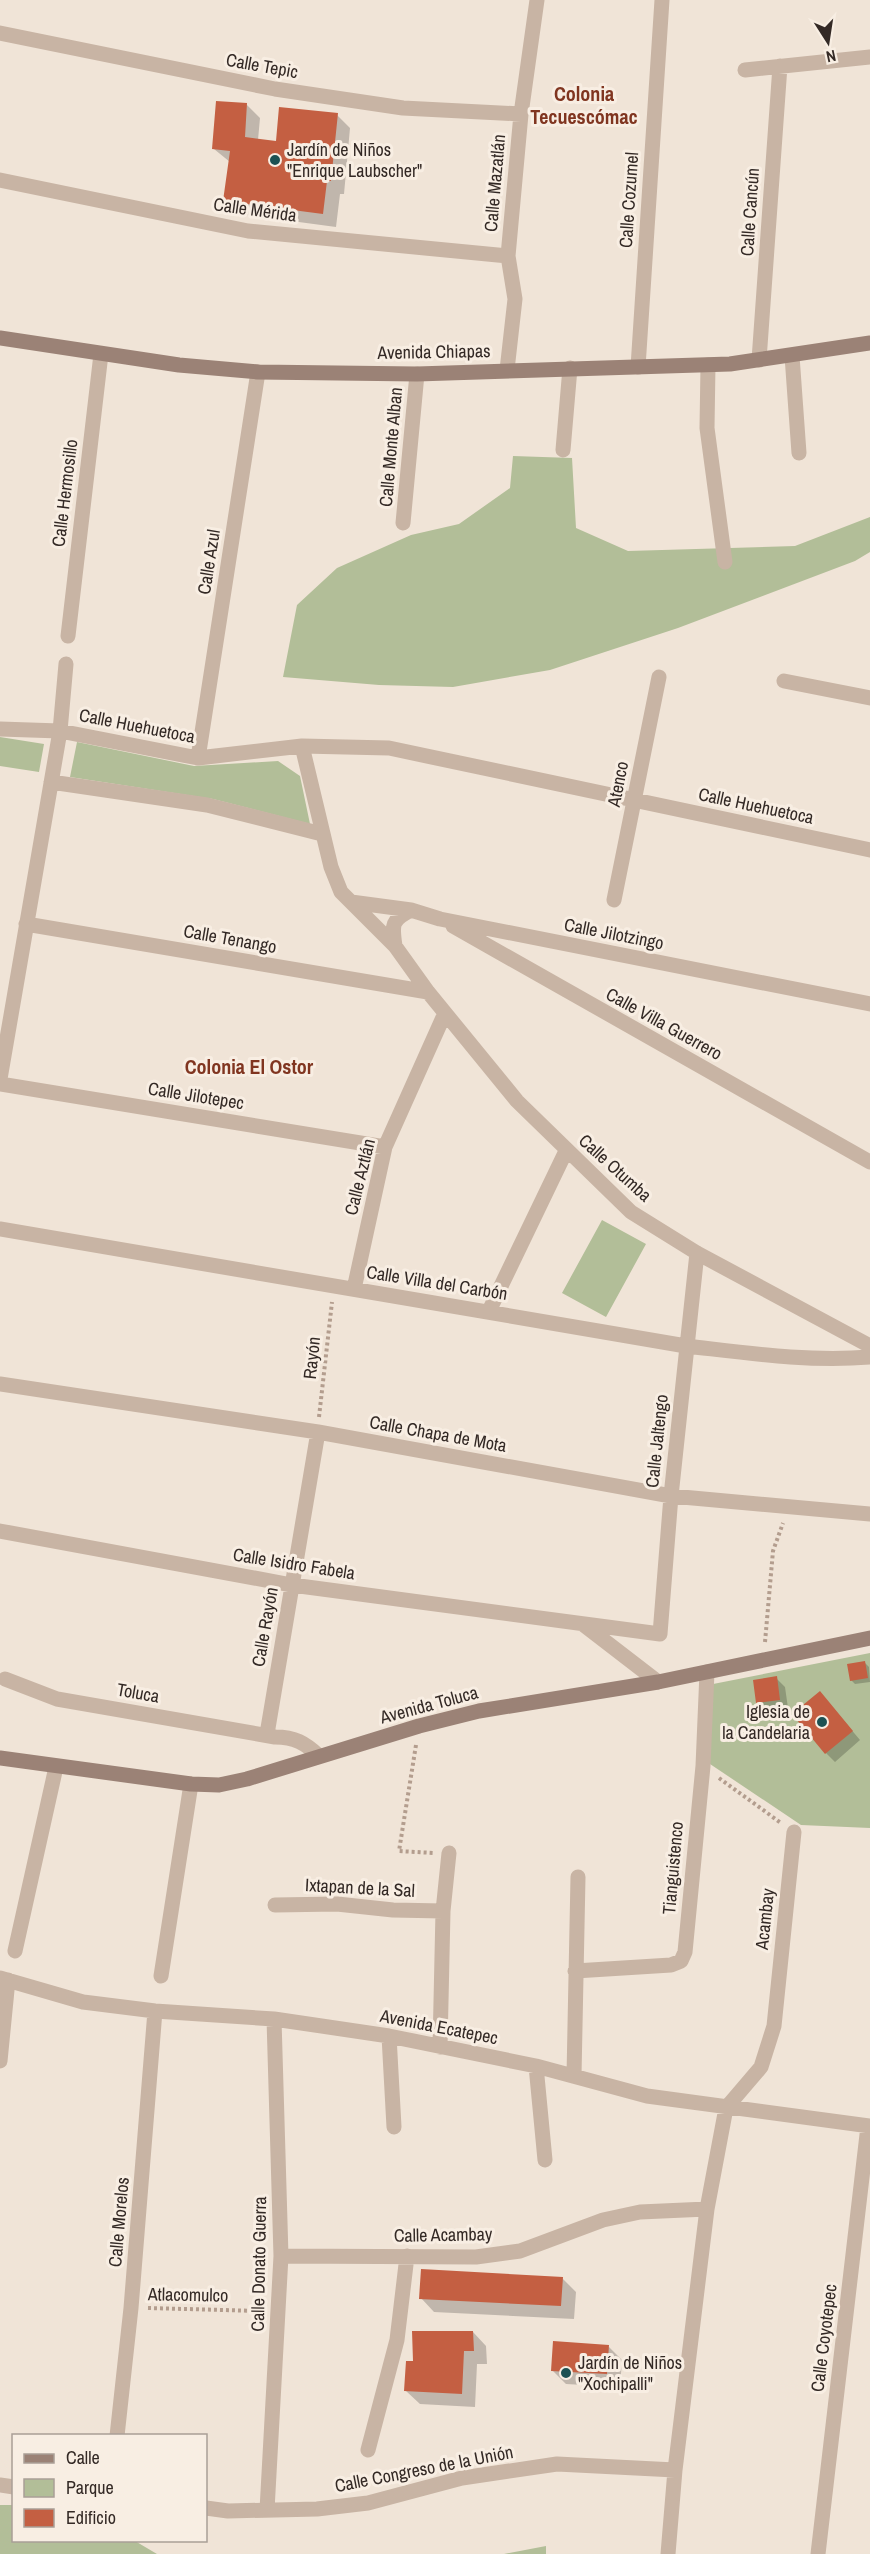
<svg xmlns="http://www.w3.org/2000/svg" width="870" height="2554" font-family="'Archivo Narrow',sans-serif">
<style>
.green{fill:#b2be98}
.shadow{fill:#0003}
.building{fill:#c45f42}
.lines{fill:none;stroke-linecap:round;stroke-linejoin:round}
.path{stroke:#b39d8e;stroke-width:4;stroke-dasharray:3 3;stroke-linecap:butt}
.street{stroke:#c8b4a4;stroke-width:15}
.secondary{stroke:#9b8276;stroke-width:15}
.poi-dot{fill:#1c5153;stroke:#f8eee3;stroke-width:2}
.labels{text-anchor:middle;stroke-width:6;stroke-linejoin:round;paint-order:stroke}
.street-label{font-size:18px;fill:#332925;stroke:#f8eee3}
.poi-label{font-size:18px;fill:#332925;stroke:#f8eee3;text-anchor:start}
.neighbourhood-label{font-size:20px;font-weight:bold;fill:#803520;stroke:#f8eee3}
</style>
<rect width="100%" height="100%" fill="#f0e4d7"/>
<!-- green -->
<path class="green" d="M 513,456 L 572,458 L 576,528 L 628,551 L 795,546 L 870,517 L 870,552 L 855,561 L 678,628 L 550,670 L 453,687 L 379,685 L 283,677 L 297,605 L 337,568 L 411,535 L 459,524 L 510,488 Z
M 0,737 L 44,744 L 39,772 L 0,766 Z
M 77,742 L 194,766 L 278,761 L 300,776 L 310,824 L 213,799 L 70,777 Z
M 602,1220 L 646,1244 L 606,1317 L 562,1293 Z
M 870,1653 L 870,1828 L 801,1825 L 710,1764 L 708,1685 Z
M 0,2505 L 13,2505 L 14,2540 L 135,2541 L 157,2554 L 0,2554 Z
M 546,2546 L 546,2554 L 504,2554 Z"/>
<!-- shadow -->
<path class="shadow" d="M 246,104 L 260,118 L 258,140 L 277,142 L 337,115 L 350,128 L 344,194 L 340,194 L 336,227 L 239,214 L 225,200 L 230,162 L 214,149 Z
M 865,1663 L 869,1667 L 870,1682 L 855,1684 L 851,1680 Z
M 776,1678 L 785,1687 L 788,1708 L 767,1712 L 758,1703 Z
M 828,1702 L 860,1740 L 835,1762 L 826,1753 Z
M 562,2278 L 576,2292 L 574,2319 L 434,2312 L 421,2298 Z
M 473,2332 L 486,2346 L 487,2364 L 477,2364 L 475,2407 L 420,2404 L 406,2391 L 414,2362 Z
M 609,2347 L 622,2360 L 620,2387 L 566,2384 L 552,2370 Z"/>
<!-- building -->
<path class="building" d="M 216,101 L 247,103 L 245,137 L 276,141 L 279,107 L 338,113 L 331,181 L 327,181 L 323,214 L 223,201 L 230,151 L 212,149 Z
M 865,1661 L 868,1678 L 850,1681 L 847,1664 Z
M 777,1676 L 780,1700 L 756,1703 L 753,1680 Z
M 820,1691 L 853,1731 L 825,1754 L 792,1714 Z
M 421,2269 L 563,2277 L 561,2306 L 419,2299 Z
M 412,2331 L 473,2331 L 474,2351 L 464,2351 L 462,2394 L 404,2391 L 406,2361 L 413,2361 Z
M 553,2341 L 609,2345 L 607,2374 L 551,2371 Z"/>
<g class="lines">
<!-- path -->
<path class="path" d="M 319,1417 L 332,1302
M 765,1642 L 773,1551 L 783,1523
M 416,1745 L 399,1851 L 434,1853
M 719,1778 L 781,1823
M 148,2308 L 261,2311"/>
<!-- street -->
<path class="street" d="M 0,33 L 275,89 L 403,108 L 521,114
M 745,70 L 870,57
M 0,180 L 248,231 L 508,256
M 792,356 L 799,453
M 759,360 L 780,66
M 708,365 L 707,428 L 725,562
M 638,367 L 662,0
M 507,370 L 515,299 L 508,256 L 521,114 L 537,0
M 563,450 L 570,368
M 403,523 L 417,374
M 68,636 L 101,354
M 784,681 L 870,698
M 0,729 L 60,731 L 198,758 L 302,746 L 389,748 L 870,850
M 302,746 L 331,867 L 341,892 L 395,946 L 428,992 L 517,1101 L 631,1212 L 697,1253 L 870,1346
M 198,758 L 258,372
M 51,782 L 207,805 L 322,834
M 614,900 L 659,677
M 351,902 L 411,910 L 440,919 L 870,1004
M 26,924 L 428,992
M 453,926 L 870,1162
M 395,946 C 392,925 391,920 411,910
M 0,1079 L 60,731 L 66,664
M 0,1084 L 385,1147
M 0,1229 L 686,1346 C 748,1353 808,1362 870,1357
M 354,1289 L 385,1147 L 445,1013
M 489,1311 L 566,1151
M 0,1384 L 318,1432 L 671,1496 L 870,1514
M 0,1531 L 292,1585 L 660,1634 L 671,1496 L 697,1253
M 584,1625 L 658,1682
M 5,1679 L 57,1699 L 275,1737 C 295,1737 305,1743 319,1756
M 267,1734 L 318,1432
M 275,1905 L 337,1904 L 393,1910 L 443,1911
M 15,1951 L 56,1767
M 575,1971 L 671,1965 L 681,1961 L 685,1952 L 703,1766 L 707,1672
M 161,1976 L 191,1784
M 0,1978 L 83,2002 L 155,2011 L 274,2019 L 389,2036 L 536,2066 L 647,2096 L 870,2126
M 389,2036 L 394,2127
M 440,2047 L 443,1911 L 449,1853
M 0,2061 L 8,1980
M 536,2066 L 545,2160
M 574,2076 L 578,1877
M 281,2256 L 476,2257 L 520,2251 L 603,2220 L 640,2212 L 707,2209
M 117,2436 L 131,2308 L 155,2011
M 368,2450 L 397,2340 L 407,2256
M 0,2485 L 14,2487
M 206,2508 L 228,2511 L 317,2509 L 368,2503 L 462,2478 L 557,2464 L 675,2470
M 267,2510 L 281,2256 L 274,2019
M 668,2554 L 675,2470 L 707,2209 L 726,2108 L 761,2067 L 774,2026 L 794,1832
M 818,2554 L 868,2126"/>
<!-- secondary -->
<path class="secondary" d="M 0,338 L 179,365 L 258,372 L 417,374 L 730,364 L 870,343
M 0,1758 L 191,1784 L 219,1785 L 247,1779 L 419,1726 L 479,1711 L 658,1682 L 870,1638"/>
</g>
<!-- markers -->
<g class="poi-dot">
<circle cx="275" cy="160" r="6"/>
<circle cx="822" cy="1722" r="6"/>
<circle cx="566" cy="2373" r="6"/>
</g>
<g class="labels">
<!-- street labels -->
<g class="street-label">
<text transform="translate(262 66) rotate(10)" y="6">Calle Tepic</text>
<text transform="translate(495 183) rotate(-85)" y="6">Calle Mazatlán</text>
<text transform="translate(629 200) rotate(-86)" y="6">Calle Cozumel</text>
<text transform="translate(255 210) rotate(8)" y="6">Calle Mérida</text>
<text transform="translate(750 212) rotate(-86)" y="6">Calle Cancún</text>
<text transform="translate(434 352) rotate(-1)" y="6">Avenida Chiapas</text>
<text transform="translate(391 447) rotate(-85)" y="6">Calle Monte Alban</text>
<text transform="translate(65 493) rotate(-83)" y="6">Calle Hermosillo</text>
<text transform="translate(209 562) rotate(-81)" y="6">Calle Azul</text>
<text transform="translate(137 726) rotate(11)" y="6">Calle Huehuetoca</text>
<text transform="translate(618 784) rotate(-79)" y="6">Atenco</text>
<text transform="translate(756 806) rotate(12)" y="6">Calle Huehuetoca</text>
<text transform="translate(614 934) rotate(11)" y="6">Calle Jilotzingo</text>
<text transform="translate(230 939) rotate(10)" y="6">Calle Tenango</text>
<text transform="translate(664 1024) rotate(29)" y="6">Calle Villa Guerrero</text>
<text transform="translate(196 1096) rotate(9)" y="6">Calle Jilotepec</text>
<text transform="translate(615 1168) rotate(42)" y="6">Calle Otumba</text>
<text transform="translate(360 1177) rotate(-76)" y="6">Calle Aztlán</text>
<text transform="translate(437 1283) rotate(9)" y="6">Calle Villa del Carbón</text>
<text transform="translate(312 1358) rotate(-84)" y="6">Rayón</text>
<text transform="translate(438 1434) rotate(10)" y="6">Calle Chapa de Mota</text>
<text transform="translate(657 1441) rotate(-84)" y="6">Calle Jaltengo</text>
<text transform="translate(294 1564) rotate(9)" y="6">Calle Isidro Fabela</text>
<text transform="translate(265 1627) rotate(-80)" y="6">Calle Rayón</text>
<text transform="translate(138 1693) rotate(10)" y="6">Toluca</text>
<text transform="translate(429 1705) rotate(-15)" y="6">Avenida Toluca</text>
<text transform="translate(673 1868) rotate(-85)" y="6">Tianguistenco</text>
<text transform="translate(360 1888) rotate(3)" y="6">Ixtapan de la Sal</text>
<text transform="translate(765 1919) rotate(-84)" y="6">Acambay</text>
<text transform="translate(439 2027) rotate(11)" y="6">Avenida Ecatepec</text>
<text transform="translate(119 2222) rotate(-85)" y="6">Calle Morelos</text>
<text transform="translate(443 2235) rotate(-1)" y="6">Calle Acambay</text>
<text transform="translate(259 2264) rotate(-89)" y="6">Calle Donato Guerra</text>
<text transform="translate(188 2295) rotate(1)" y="6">Atlacomulco</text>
<text transform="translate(824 2338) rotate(-83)" y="6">Calle Coyotepec</text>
<text transform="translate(424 2469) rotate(-11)" y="6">Calle Congreso de la Unión</text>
</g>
<!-- poi labels -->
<g class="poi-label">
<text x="287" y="156">Jardín de Niños<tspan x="287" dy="21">"Enrique Laubscher"</tspan></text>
<text x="810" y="1718" text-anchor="end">Iglesia de<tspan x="810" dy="21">la Candelaria</tspan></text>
<text x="578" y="2369">Jardín de Niños<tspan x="578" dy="21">"Xochipalli"</tspan></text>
</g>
<!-- neighbourhood labels -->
<g class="neighbourhood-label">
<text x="584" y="101">Colonia<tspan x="584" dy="23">Tecuescómac</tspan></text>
<text x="249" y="1074">Colonia El Ostor</text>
</g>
</g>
<!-- legend -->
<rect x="12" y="2434" width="195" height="108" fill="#f8eee3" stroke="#a99f97" stroke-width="1.5"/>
<rect x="24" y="2454" width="30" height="9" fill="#9b8276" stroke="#a99f97" stroke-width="1.5"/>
<text x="66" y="2464" font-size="18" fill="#332925">Calle</text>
<rect x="24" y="2479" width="30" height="18" fill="#b2be98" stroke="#a99f97" stroke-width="1.5"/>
<text x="66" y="2494" font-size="18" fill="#332925">Parque</text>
<rect x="24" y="2509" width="30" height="18" fill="#c45f42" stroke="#a99f97" stroke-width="1.5"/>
<text x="66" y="2524" font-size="18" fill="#332925">Edificio</text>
<!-- north arrow -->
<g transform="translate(828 42) rotate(168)" stroke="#f8eee3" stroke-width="4.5" paint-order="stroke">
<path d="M0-4.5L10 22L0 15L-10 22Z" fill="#332925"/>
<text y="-9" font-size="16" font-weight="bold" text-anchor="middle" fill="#332925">N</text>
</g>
</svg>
